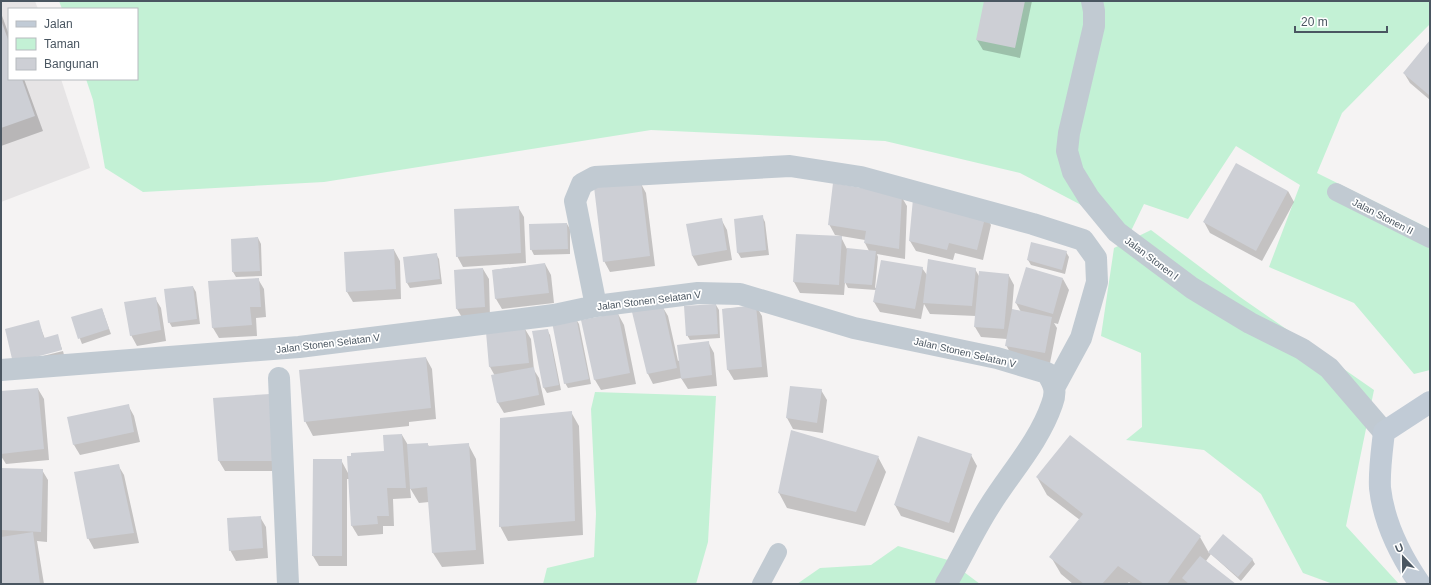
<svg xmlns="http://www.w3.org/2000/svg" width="1431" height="585" font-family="Arial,sans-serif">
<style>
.education{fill:#e6e4e5}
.green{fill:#c3f1d5}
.shadow{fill:#0003}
.building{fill:#cdcfd5}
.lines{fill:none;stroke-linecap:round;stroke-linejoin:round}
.lane{stroke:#c1cad2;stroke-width:18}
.street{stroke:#c1cad2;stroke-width:22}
.secondary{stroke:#c1cbd6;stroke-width:22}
.labels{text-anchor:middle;stroke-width:3.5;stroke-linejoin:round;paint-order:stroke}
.street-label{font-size:10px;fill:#4a5661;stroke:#fff}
</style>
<rect width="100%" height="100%" fill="#f5f3f3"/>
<!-- education -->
<path class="education" d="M 1,1 L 35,1 L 38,9 L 9,9 L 9,79 L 61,79 L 90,168 L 1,202 Z"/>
<!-- green -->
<path class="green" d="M 59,1 L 1430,1 L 1430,24 L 1342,113 L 1317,173 L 1430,229 L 1430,370 L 1414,374 L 1354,303 L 1269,267 L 1300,185 L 1236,146 L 1188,219 L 1144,204 L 1131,231 L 1020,173 L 885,141 L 651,130 L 324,182 L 143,192 L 105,168 L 93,100 L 86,79 L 137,79 L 137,9 L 62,9 Z
M 1151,230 L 1240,297 L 1374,390 L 1346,526 L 1399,584 L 1333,584 L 1303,573 L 1261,494 L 1204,450 L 1126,440 L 1142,427 L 1141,353 L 1101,336 L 1114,248 Z
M 595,392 L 716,396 L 708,542 L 696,584 L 543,584 L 547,568 L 594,557 L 596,514 L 591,409 Z
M 898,546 L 948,560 L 980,584 L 797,584 L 820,568 L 871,565 Z"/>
<!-- shadow -->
<path class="shadow" d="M 985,1 L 1032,1 L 1020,58 L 983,50 L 977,40 Z
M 1,13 L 9,35 L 9,79 L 24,79 L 43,131 L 1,146 Z
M 1430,42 L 1430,100 L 1410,83 L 1404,73 Z
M 640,182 L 646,193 L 655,266 L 610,272 L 604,261 Z
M 1288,191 L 1294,202 L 1262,261 L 1210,233 L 1204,222 Z
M 901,196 L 907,206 L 905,259 L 877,254 L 878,257 L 875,288 L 922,268 L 927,275 L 975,269 L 979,276 L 1008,274 L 1014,285 L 1012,310 L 1021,312 L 1016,303 L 1063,279 L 1069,290 L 1058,324 L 1054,323 L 1057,328 L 1050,363 L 1012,356 L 1006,345 L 1007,339 L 981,337 L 975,327 L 976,316 L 930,314 L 924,304 L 921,319 L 880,312 L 874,302 L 876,290 L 848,288 L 845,282 L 844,295 L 800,293 L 794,282 L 797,235 L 841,237 L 847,249 L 869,251 L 865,243 L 865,240 L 835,235 L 829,224 Z
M 518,207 L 524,217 L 526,263 L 463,267 L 457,256 Z
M 985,215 L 991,225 L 983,260 L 955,253 L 953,260 L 916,251 L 910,241 Z
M 762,216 L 765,222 L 769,255 L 741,258 L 738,253 Z
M 721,219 L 727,230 L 732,260 L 698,266 L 692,255 Z
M 567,224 L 570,229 L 570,254 L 534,255 L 531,249 Z
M 258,238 L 261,244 L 262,276 L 236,277 L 233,272 Z
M 1032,243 L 1066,252 L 1069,257 L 1065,274 L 1031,265 L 1028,260 Z
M 394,250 L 400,261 L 401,299 L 353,302 L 347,292 Z
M 436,254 L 439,259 L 442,284 L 410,288 L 407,283 Z
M 545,264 L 551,275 L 554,303 L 502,309 L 496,299 L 493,270 Z
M 483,269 L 489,279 L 490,318 L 463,319 L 457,309 L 455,270 Z
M 258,279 L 264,289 L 266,317 L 256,318 L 257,336 L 219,338 L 213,328 L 209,282 Z
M 193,287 L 196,292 L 200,324 L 172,327 L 169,322 Z
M 155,298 L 161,308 L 166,341 L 137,346 L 131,335 Z
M 716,305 L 719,310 L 720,338 L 690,340 L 687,335 Z
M 662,306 L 668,316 L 678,361 L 708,342 L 714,353 L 717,386 L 688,389 L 681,378 L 653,384 L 648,374 L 633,313 Z
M 756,306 L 762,316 L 768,377 L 734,380 L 728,370 L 723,309 Z
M 102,309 L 111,334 L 82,344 L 72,318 Z
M 618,314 L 624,325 L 636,384 L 601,390 L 595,380 L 583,321 Z
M 576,319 L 579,324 L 591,384 L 568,388 L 565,383 Z
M 38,321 L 45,339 L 57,335 L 62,349 L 14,361 Z
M 525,329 L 531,339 L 534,370 L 539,378 L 545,405 L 504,413 L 498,403 L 492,376 L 495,376 L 490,367 L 487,333 Z
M 547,330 L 550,335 L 561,390 L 547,393 L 544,388 L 534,332 Z
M 63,351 L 64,355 L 15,363 Z
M 426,358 L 432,369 L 436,419 L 409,422 L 409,426 L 313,436 L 305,421 Z
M 791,387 L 821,390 L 827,400 L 823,433 L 793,429 L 787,418 Z
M 38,389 L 44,399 L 49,460 L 6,464 L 1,456 L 1,392 Z
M 128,405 L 134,416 L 140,442 L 80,455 L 74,445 L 68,418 Z
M 276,405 L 278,471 L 225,471 L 219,461 Z
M 571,412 L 579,426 L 583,535 L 508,541 L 500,526 Z
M 792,431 L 878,457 L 886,472 L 865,526 L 787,508 L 779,493 Z
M 402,435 L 408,445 L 427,444 L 430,447 L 468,444 L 476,459 L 484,564 L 442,567 L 433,553 L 429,502 L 419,503 L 410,488 L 411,498 L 393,499 L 394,526 L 383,526 L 383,534 L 358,536 L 352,526 L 349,479 L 347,479 L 347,566 L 319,566 L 313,556 L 341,460 L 348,473 L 385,452 Z
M 971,455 L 977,466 L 954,533 L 901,516 L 895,505 Z
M 118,465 L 124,475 L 139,543 L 94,549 L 88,538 Z
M 1,469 L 42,470 L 48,480 L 47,542 L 37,541 L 44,584 L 1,584 Z
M 1037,477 L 1200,537 L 1209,553 L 1252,559 L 1255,564 L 1241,581 L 1211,554 L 1206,561 L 1234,584 L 1131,584 L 1129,582 L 1127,584 L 1073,584 L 1061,574 L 1051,557 L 1080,520 L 1047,495 Z
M 260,517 L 266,527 L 268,558 L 236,561 L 230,550 Z"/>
<!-- building -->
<path class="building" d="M 984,1 L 1025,1 L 1015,48 L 976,40 Z
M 1,20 L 9,42 L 9,79 L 22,79 L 35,116 L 1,128 Z
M 1430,40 L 1430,96 L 1403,73 Z
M 1236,163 L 1288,191 L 1256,251 L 1203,222 Z
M 641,181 L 650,256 L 603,262 L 594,187 Z
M 833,183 L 902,195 L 899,249 L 864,243 L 866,231 L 828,225 Z
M 913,199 L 986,214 L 977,250 L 949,243 L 947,250 L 909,241 Z
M 519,206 L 521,253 L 456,257 L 454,209 Z
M 763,215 L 766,250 L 737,253 L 734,219 Z
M 722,218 L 727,250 L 692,256 L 686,224 Z
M 567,223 L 568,249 L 530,250 L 529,224 Z
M 796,234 L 842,236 L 839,285 L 793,282 Z
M 258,237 L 260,271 L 232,272 L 231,239 Z
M 1031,242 L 1067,251 L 1062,270 L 1027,260 Z
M 847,248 L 876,251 L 872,285 L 844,283 Z
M 394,249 L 396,289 L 346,292 L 344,252 Z
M 437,253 L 440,279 L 406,283 L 403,257 Z
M 928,259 L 976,268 L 972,306 L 923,303 Z
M 881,260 L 923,267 L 915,309 L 873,302 Z
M 545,263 L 549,293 L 495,299 L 492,270 Z
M 1026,267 L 1063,278 L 1053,314 L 1015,303 Z
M 483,268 L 485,307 L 456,309 L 454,270 Z
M 979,271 L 1009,274 L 1004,329 L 974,327 Z
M 259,278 L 261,307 L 250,307 L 252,325 L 212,328 L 208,281 Z
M 193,286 L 197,319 L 168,323 L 164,289 Z
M 156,297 L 161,330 L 130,336 L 124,302 Z
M 716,304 L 718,334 L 686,336 L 684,306 Z
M 663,305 L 677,368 L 647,374 L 632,312 Z
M 756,305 L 762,367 L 727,370 L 722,309 Z
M 102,308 L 109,329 L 78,339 L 71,317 Z
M 1012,309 L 1052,317 L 1045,353 L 1005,346 Z
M 618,313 L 630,373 L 594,380 L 581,320 Z
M 576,317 L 589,379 L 564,384 L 552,322 Z
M 39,320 L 44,338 L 58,334 L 62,350 L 13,363 L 5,329 Z
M 525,328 L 529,363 L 489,367 L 486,332 Z
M 548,329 L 559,385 L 543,388 L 532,331 Z
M 709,341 L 712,375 L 681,379 L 677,345 Z
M 426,357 L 431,408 L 304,422 L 299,370 Z
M 534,367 L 539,395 L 497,403 L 491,375 Z
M 790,386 L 822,389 L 817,423 L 786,418 Z
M 38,388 L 44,449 L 1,454 L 1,391 Z
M 270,394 L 272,461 L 218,461 L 213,398 Z
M 129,404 L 134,432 L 73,445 L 67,417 Z
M 572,411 L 575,521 L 499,527 L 500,418 Z
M 791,430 L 879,456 L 856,512 L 778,493 Z
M 402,434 L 406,488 L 387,488 L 389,516 L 377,516 L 378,524 L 351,526 L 347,456 L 351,456 L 351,453 L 384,451 L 383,435 Z
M 1070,435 L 1201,536 L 1167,584 L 1144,584 L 1118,566 L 1102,584 L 1084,584 L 1049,557 L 1083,514 L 1036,477 Z
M 918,436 L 972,454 L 949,523 L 894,505 Z
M 428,443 L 428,446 L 469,443 L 476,550 L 432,553 L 427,487 L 410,489 L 407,444 Z
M 313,459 L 342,459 L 342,556 L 312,556 Z
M 119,464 L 134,533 L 87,539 L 74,472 Z
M 1,468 L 43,469 L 41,532 L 1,530 Z
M 261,516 L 263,548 L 229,551 L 227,518 Z
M 33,532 L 40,584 L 1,584 L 1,537 Z
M 1223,534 L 1253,559 L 1238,577 L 1208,552 Z
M 1200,556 L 1236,584 L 1189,584 L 1182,578 Z"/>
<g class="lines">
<!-- lane -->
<path class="lane" d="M 1336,192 L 1430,239
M 761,584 L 778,552"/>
<!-- street -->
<path class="street" d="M 1092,1 L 1094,11 L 1094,26 L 1069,133 L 1067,151 L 1073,172 L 1089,198 L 1117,232 L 1192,288 L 1250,323 L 1302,349 L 1329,368 L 1384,432
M 596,306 L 575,201 L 582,184 L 595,177 L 790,166 L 861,177 L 1033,224 L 1083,240 L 1096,258 L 1097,282 L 1081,338 L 1055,386
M 1,370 L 299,347 L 554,315 L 596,306 L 698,293 L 740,294 L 854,328 L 997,358 L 1047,373 C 1054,384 1057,391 1052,404 C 1039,442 1010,473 989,507 C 973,532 961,559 946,584
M 279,378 L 288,584"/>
<!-- secondary -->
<path class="secondary" d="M 1420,584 C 1400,555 1384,524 1380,488 C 1379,470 1382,450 1384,432 L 1430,402"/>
</g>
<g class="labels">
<!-- street labels -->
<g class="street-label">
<text transform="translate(1383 216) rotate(27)" y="4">Jalan Stonen II</text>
<text transform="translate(1152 258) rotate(37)" y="4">Jalan Stonen I</text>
<text transform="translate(649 300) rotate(-7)" y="4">Jalan Stonen Selatan V</text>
<text transform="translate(328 343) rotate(-7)" y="4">Jalan Stonen Selatan V</text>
<text transform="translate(965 352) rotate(13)" y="4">Jalan Stonen Selatan V</text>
</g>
</g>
<!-- border -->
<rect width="1431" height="585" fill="none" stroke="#4a5661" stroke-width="4"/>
<!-- legend -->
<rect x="8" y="8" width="130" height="72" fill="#ffffff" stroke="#b7bbc0"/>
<rect x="16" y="21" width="20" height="6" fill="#c1cbd6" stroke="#b7bbc0"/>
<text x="44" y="28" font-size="12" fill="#4a5661">Jalan</text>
<rect x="16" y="38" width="20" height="12" fill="#c3f1d5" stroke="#b7bbc0"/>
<text x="44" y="48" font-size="12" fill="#4a5661">Taman</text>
<rect x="16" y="58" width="20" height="12" fill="#cdcfd5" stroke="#b7bbc0"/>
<text x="44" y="68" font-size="12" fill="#4a5661">Bangunan</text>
<!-- north arrow -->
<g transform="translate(1403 557) rotate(338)" stroke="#ffffff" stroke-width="3" paint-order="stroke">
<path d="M0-3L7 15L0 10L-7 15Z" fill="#4a5661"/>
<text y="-6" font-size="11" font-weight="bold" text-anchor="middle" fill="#4a5661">U</text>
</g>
<!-- scale -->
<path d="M1295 26v6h92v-6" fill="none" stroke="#4a5661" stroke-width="2"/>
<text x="1301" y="26" font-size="12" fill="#4a5661" stroke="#ffffff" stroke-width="3" paint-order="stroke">20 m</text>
</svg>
